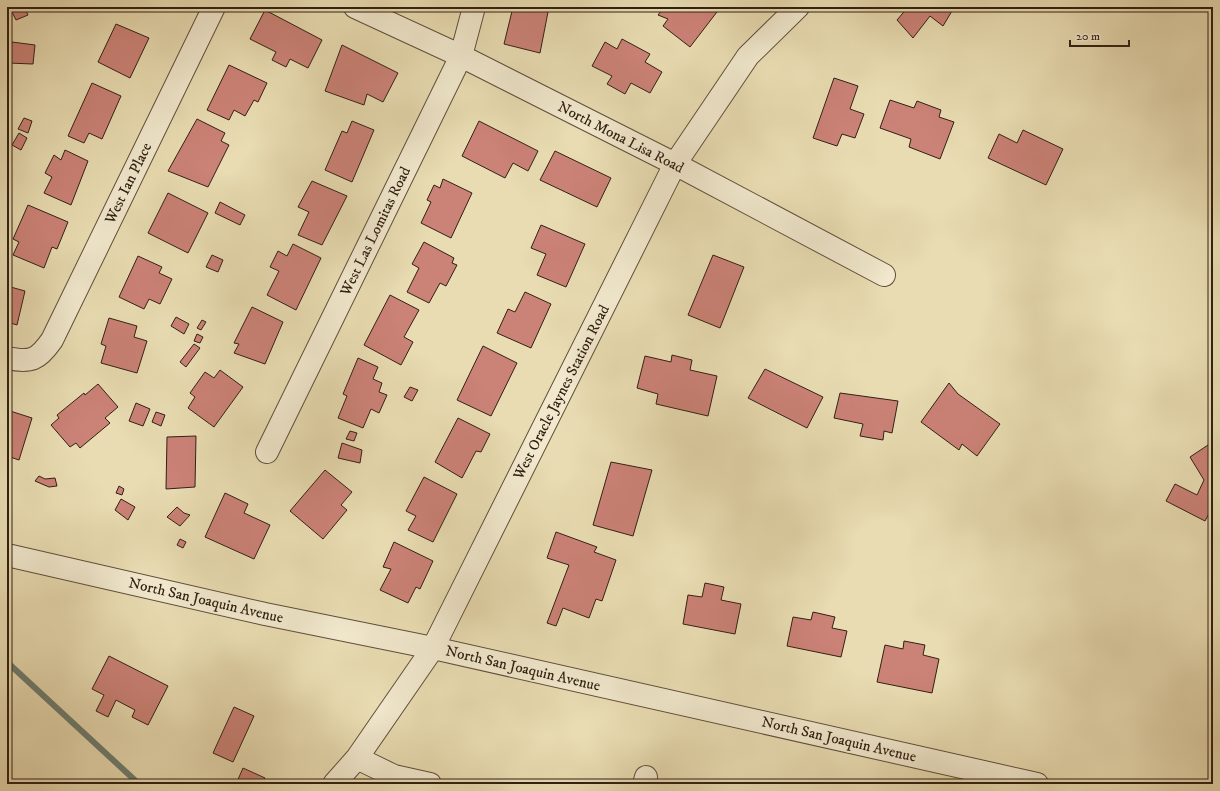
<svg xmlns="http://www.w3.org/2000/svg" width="1220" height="791" font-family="'IM FELL DW Pica',serif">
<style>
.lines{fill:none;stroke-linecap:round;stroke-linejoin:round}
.stream{stroke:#6e7d71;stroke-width:6}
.building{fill:#cb8277;stroke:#312013}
.minor-casing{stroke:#5f4f3b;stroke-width:24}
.minor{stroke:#f1e8cd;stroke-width:22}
.labels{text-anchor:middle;stroke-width:3.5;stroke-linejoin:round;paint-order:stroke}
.street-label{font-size:15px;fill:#312013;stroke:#f1e8cd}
</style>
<rect width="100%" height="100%" fill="#e9dcb2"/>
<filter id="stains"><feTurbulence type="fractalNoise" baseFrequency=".005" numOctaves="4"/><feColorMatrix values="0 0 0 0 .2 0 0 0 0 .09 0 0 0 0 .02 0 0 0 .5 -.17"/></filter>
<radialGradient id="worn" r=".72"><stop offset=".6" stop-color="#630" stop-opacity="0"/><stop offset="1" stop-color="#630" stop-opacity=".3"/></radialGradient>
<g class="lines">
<!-- stream -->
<path class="stream" d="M 7,662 L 139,784"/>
</g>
<!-- building -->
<path class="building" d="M 24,7 L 28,15 L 16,20 L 12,12 Z
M 513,7 L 549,7 L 540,53 L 504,44 Z
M 664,7 L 719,7 L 720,8 L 690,47 L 663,26 L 668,19 L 658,15 Z
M 908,7 L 948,7 L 952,11 L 943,26 L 930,16 L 913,38 L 897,20 Z
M 265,10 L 322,40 L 308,68 L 290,59 L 286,67 L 272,60 L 276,52 L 250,39 Z
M 116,24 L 149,38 L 130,78 L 98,62 Z
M 622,39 L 650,54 L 645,62 L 662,72 L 650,93 L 631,83 L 625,94 L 607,84 L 612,76 L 592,66 L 605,42 L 617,49 Z
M 12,42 L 35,45 L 33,64 L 8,63 Z
M 342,45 L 398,73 L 383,102 L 367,94 L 364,105 L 325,91 Z
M 229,65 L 267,83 L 258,102 L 254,100 L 245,116 L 234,110 L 229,120 L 207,110 Z
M 834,78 L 858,86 L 850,109 L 864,114 L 855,138 L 842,134 L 837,146 L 813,138 Z
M 92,83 L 121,96 L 102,139 L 89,133 L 84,143 L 68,136 Z
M 890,100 L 914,108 L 917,101 L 941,110 L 939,117 L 954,122 L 940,159 L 909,147 L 911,139 L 880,128 Z
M 24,118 L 32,121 L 28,133 L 18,129 Z
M 197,119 L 225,133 L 221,141 L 229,145 L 208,187 L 168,171 Z
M 352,121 L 374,130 L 352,182 L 325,170 L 342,131 L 347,133 Z
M 479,121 L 538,151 L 528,171 L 513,163 L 505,178 L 462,156 Z
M 1023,130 L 1063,149 L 1046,185 L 988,158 L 999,134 L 1017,143 Z
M 19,133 L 27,138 L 21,150 L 12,145 Z
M 65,150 L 88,161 L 71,205 L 44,193 L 52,177 L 45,173 L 54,155 L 61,160 Z
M 555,151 L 611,178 L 597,207 L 540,180 Z
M 443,179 L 472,193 L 451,238 L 421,223 L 431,202 L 427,200 L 434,185 L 440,188 Z
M 312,181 L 347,196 L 322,245 L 298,235 L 309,212 L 298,207 Z
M 168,193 L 208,213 L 188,253 L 148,233 Z
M 220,202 L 245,215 L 240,225 L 215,213 Z
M 28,205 L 68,222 L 57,249 L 52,247 L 44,268 L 13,255 L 19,242 L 13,239 Z
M 541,225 L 585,244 L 566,287 L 537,275 L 546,254 L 531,248 Z
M 424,242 L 454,258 L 452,263 L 457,265 L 446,286 L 440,283 L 429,303 L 407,292 L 419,268 L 412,264 Z
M 293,244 L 321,258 L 296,310 L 267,295 L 279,271 L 270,267 L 278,251 L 287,256 Z
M 212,255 L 223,260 L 218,272 L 206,267 Z
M 713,255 L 744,267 L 720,328 L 688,315 Z
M 138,256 L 162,267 L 159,273 L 172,279 L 160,304 L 149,299 L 144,309 L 119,297 Z
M 7,286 L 25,291 L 17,325 L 7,322 Z
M 525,292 L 551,304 L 531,348 L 497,333 L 508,309 L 515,312 Z
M 390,295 L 419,310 L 404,337 L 413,342 L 401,365 L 364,345 Z
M 252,307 L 283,322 L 265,364 L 234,353 L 239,344 L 234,343 Z
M 176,317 L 189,324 L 184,334 L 171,326 Z
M 109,318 L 137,326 L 134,337 L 147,341 L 137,373 L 101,363 L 106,346 L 101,344 Z
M 202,320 L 206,322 L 201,330 L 197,328 Z
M 197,334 L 203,337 L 200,343 L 194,341 Z
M 194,344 L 200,348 L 186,367 L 180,362 Z
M 483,346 L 517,363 L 491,416 L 457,400 Z
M 672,355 L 692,360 L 690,370 L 717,376 L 708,416 L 656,404 L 658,394 L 637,388 L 645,356 L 671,362 Z
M 358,358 L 378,367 L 373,379 L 382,383 L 379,392 L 387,395 L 379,413 L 371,409 L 363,428 L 338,418 L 347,396 L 343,394 Z
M 765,369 L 823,397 L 807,428 L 748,398 Z
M 220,370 L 243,387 L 214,427 L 188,408 L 195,397 L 190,393 L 205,372 L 214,378 Z
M 949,383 L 958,394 L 1000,424 L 977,456 L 962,444 L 959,450 L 921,422 Z
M 98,384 L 118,407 L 105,418 L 110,423 L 80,448 L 76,443 L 70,447 L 51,425 L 59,418 L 57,415 L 84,393 L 85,395 Z
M 410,387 L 418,390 L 412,401 L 404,397 Z
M 840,393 L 898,401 L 892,433 L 884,431 L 883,440 L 860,436 L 863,424 L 834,418 Z
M 136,403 L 150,409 L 143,426 L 129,421 Z
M 7,410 L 32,418 L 19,460 L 7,456 Z
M 156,412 L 165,415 L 161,426 L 152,422 Z
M 458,418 L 490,434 L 481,452 L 476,451 L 462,478 L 435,462 Z
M 350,431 L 357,433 L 354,441 L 346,439 Z
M 196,436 L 195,487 L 166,489 L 167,437 Z
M 342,443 L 362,450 L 360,463 L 338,458 Z
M 1208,445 L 1213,454 L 1213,506 L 1205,521 L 1166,501 L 1175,484 L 1197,495 L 1204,480 L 1190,457 Z
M 611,462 L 652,470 L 633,536 L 593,525 Z
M 325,470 L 352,492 L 341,505 L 347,510 L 323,539 L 290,511 Z
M 39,476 L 45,479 L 55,478 L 57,486 L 49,487 L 35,481 Z
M 424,477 L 457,494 L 433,542 L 408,530 L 416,516 L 406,511 Z
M 119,486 L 124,489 L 122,495 L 116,493 Z
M 225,493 L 248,504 L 244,513 L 270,525 L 254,559 L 205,537 Z
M 121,499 L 135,507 L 128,520 L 115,510 Z
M 177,507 L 184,513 L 190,515 L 180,526 L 167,517 Z
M 556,532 L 597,547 L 594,552 L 616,560 L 602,601 L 596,599 L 589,618 L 563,608 L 556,626 L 547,623 L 569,565 L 547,558 Z
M 180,539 L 186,542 L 183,548 L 177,545 Z
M 394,542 L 433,561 L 420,589 L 416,587 L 408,603 L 380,590 L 391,569 L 383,567 Z
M 705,583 L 724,587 L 721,600 L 741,604 L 735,634 L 683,624 L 688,595 L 702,597 Z
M 813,612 L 835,617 L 832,628 L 847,631 L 841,657 L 787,646 L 793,617 L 811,620 Z
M 904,641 L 925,645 L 923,655 L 939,659 L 932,693 L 877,682 L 885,645 L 903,649 Z
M 109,656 L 168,686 L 148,725 L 132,717 L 135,710 L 116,700 L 108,717 L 96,711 L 104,695 L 92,689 Z
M 234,707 L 254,716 L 233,762 L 213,753 Z
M 243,768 L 265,778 L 263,784 L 236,784 Z"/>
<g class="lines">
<defs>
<path id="minor" d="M 355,7 L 461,56 L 675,164 L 884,275
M 7,358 C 31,363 38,360 52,340 L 214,7
M 267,452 L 461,56 L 474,7
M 7,555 L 265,614 L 433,648 L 1037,784
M 357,758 L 394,776 L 430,784
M 334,784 L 357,758 L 433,648 L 675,164 L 748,56 L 798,7
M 644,784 L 646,777"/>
</defs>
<!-- minor casing -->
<use href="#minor" class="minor-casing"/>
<!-- minor -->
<use href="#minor" class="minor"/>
</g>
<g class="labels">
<!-- street labels -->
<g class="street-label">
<text transform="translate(621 137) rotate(27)" y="5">North Mona Lisa Road</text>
<text transform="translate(128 183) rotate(-64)" y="5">West Ian Place</text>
<text transform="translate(375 231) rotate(-64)" y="5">West Las Lomitas Road</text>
<text transform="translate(561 392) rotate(-63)" y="5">West Oracle Jaynes Station Road</text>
<text transform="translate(206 600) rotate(13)" y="5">North San Joaquin Avenue</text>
<text transform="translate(523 668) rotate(13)" y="5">North San Joaquin Avenue</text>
<text transform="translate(839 739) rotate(13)" y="5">North San Joaquin Avenue</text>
</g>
</g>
<!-- margin -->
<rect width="1220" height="791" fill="none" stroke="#e9dcb2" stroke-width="24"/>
<rect x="8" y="8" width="1204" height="775" fill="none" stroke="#312013" stroke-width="2"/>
<rect x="12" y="12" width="1196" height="767" fill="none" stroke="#312013"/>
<!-- scale -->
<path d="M1070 40v6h59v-6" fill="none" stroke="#312013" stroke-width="2"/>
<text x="1076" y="40" font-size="12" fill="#312013" stroke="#f1e8cd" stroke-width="3" paint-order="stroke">20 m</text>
<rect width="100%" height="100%" filter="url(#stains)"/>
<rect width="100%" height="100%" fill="url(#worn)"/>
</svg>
